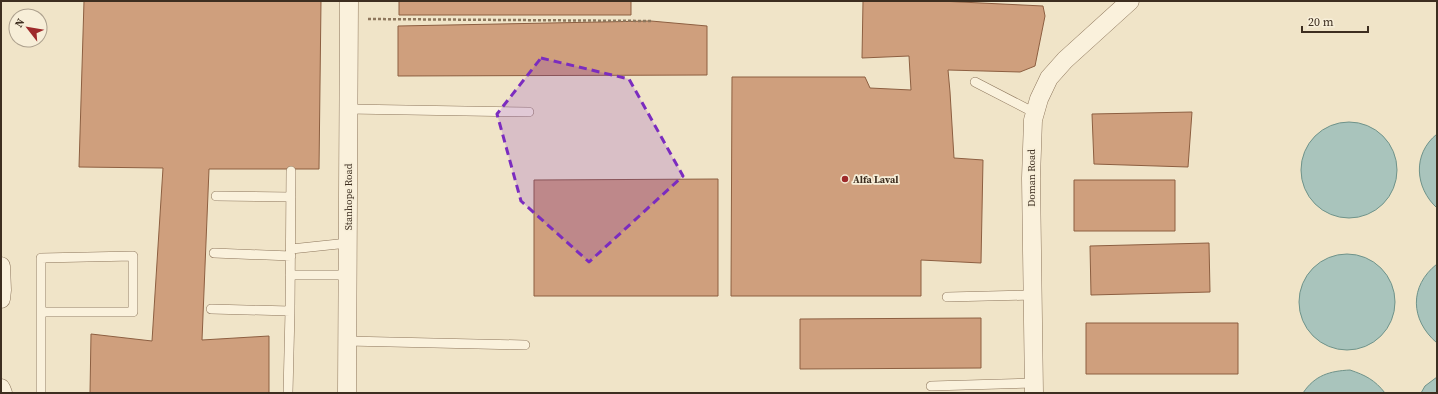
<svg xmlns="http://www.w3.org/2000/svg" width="1438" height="394" font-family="'Source Serif 4',serif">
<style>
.water{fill:#a9c4bc;stroke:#6f938a}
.building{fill:#cf9f7d;stroke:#8d5f41}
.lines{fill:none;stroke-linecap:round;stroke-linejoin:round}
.service-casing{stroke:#8d765c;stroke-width:10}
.minor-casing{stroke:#8d765c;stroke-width:19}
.path{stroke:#8d765c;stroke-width:2.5;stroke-dasharray:3 2;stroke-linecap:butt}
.service{stroke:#faf1dc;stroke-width:9}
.minor{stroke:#faf1dc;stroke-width:18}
.marked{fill:#7b2cbf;fill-opacity:0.2;stroke:#7b2cbf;stroke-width:3;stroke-dasharray:8 5;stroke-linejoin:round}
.poi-dot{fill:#9e2a2b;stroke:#f7eed8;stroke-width:1.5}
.labels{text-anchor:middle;stroke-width:3.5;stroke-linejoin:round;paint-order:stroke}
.street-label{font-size:10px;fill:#3d2e20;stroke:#f7eed8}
.poi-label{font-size:10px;font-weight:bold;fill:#3d2e20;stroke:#f7eed8;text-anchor:start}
</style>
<rect width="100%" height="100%" fill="#f0e4c8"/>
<!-- water -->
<path class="water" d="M1301 170a48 48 0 1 1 96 0a48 48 0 1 1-96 0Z
M 1437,134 L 1437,208 C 1415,188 1412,154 1437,134 Z
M1299 302a48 48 0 1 1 96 0a48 48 0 1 1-96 0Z
M 1437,264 L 1437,343 C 1410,320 1409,286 1437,264 Z
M 1350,370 C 1365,375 1375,380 1385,393 L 1303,393 C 1315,375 1330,371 1350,370 Z
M 1437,377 L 1437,393 L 1421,393 L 1425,386 Z"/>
<!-- building -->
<path class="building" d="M 84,1 L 321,1 L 319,169 L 209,169 L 202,340 L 269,336 L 269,393 L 90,393 L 91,334 L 152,341 L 163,168 L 79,167 Z
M 399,1 L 631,1 L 631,15 L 399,15 Z
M 863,1 L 940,1 L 1043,6 L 1045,16 L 1035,66 L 1020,72 L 948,70 L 950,92 L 954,158 L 983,160 L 981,263 L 921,260 L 921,296 L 731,296 L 732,77 L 865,77 L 870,88 L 911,90 L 909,56 L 862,58 Z
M 651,21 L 707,26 L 707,75 L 398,76 L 398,26 Z
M 1192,112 L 1188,167 L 1094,164 L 1092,114 Z
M 718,179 L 718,296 L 534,296 L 534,180 Z
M 1074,180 L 1175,180 L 1175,231 L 1074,231 Z
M 1209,243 L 1210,292 L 1091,295 L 1090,246 Z
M 981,318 L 981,368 L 800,369 L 800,319 Z
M 1086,323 L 1238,323 L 1238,374 L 1086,374 Z"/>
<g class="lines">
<defs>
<path id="service" d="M 975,82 L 1035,113
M 348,109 L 529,112
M 216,196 L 291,197
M 291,249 L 348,243
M 214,253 L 291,256
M 290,275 L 348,275
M 947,297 L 1032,295
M 211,309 L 290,311
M 41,312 L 133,312 L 133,256 L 41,258 L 41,393
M 347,341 L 525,345
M 931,386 L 1033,383
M 288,393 L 290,311 L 291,171"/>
<path id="minor" d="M 1,266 L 2,290 L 1,299
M 1,388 L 3,393
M 347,393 L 349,1
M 1034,393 L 1031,178 L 1033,120 L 1039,99 L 1049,78 L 1065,60 L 1130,1"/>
</defs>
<!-- service casing -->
<use href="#service" class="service-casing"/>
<!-- minor casing -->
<use href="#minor" class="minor-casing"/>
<!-- path -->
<path class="path" d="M 368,19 L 651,21"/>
<!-- service -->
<use href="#service" class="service"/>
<!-- minor -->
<use href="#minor" class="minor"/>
</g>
<!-- marked area -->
<path class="marked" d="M 541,58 L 629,79 L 683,176 L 589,262 L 521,201 L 497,114 Z"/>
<!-- markers -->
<circle class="poi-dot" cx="845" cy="179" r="4"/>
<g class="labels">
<!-- street labels -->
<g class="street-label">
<text transform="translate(1031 178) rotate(-90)" y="4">Doman Road</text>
<text transform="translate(348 197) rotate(-90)" y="4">Stanhope Road</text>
</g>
<!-- poi labels -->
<g class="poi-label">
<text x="853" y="183">Alfa Laval</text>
</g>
</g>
<!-- border -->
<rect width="1438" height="394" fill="none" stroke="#3d2e20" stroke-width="4"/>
<!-- north arrow -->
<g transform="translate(28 28) rotate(301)"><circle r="19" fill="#f7eed8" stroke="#ada18e"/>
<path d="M0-3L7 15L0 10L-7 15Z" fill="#9e2a2b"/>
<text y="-6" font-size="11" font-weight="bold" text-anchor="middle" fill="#3d2e20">N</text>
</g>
<!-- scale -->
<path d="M1302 26v6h66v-6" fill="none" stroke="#3d2e20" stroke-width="2"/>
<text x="1308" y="26" font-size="12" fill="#3d2e20" stroke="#f7eed8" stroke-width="3" paint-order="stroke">20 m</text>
</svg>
